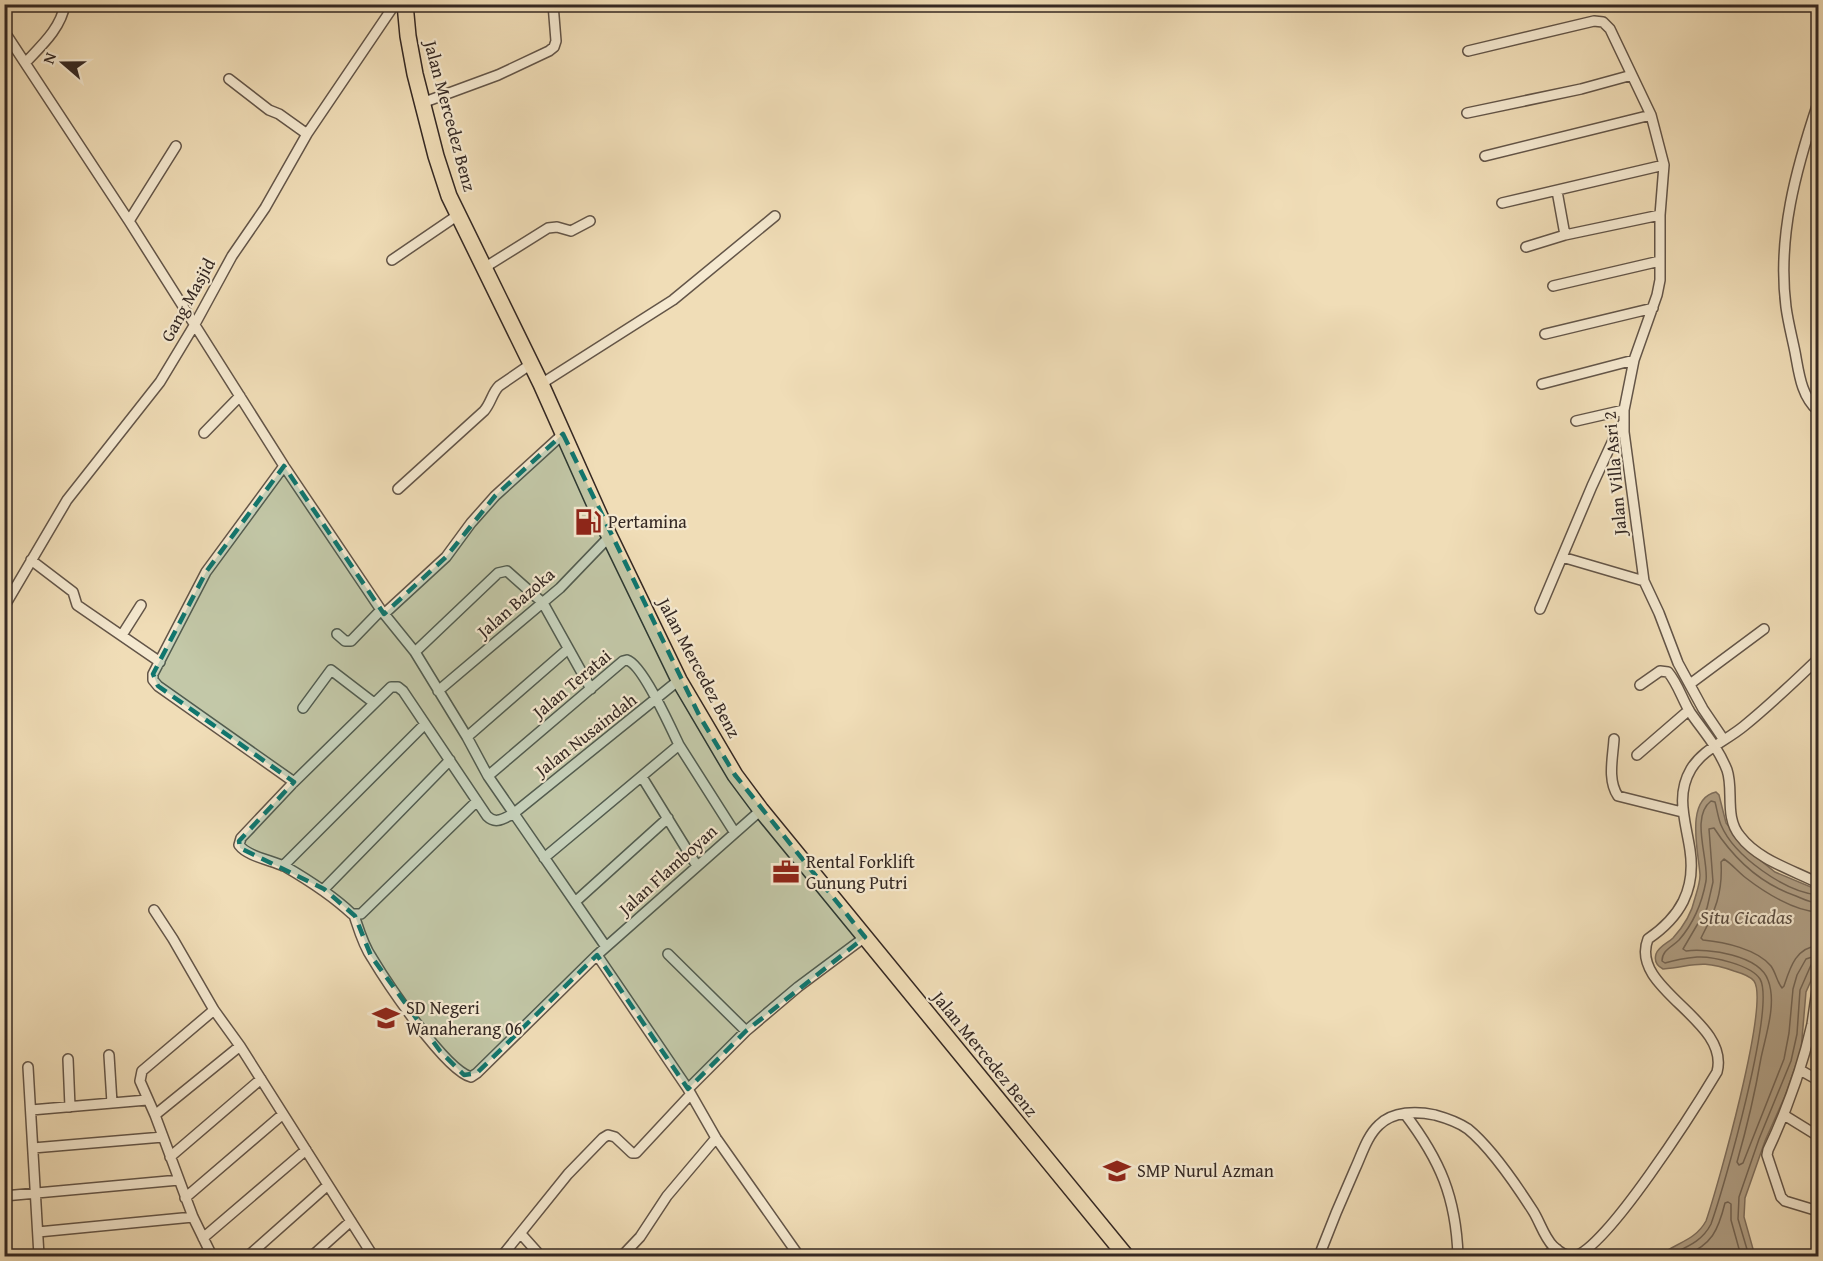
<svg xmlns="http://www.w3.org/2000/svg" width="1823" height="1261" font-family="'Gentium Book Plus',serif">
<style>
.water{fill:#b09f85;stroke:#7e6f5e;stroke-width:1.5}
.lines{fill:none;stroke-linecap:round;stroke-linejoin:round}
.shore{stroke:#726454;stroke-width:1.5}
.street-casing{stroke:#635548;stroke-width:12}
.primary-casing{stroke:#342823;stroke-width:18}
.street{stroke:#f5e9d0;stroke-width:9}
.primary{stroke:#f0ddb7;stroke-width:15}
.marked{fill:#0f766e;fill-opacity:0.2;stroke:#0f766e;stroke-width:4.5;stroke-dasharray:12 8;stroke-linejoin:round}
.labels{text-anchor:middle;stroke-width:4.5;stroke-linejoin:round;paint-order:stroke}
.street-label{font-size:18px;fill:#342823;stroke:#f5e9d0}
.poi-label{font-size:18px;fill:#342823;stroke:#f5e9d0;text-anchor:start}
.water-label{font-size:20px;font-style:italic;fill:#594c40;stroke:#f5e9d0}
</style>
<rect width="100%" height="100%" fill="#f0ddb7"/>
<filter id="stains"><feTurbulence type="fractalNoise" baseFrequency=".00333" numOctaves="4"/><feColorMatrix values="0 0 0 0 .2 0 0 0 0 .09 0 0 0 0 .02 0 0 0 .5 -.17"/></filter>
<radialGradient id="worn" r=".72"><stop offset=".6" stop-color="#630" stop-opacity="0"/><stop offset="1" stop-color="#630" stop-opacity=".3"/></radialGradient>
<!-- water -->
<path class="water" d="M 1716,792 L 1719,795 L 1726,823 L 1749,851 L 1775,872 L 1818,890 L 1818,965 L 1806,992 L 1801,1050 L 1785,1096 L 1765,1141 L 1745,1198 L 1744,1217 L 1755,1256 L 1659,1256 C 1675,1243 1695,1241 1706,1221 C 1717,1189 1770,1003 1754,981 C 1750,976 1741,973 1734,971 C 1700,959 1695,966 1663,969 C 1657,966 1654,961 1656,954 C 1659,946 1668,943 1673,938 C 1683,927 1692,912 1695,898 C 1697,891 1700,883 1700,875 C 1699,854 1684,799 1716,792 Z"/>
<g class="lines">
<!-- shore -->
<path class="shore" d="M 1818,903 C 1811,903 1803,899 1796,896 C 1761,884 1734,859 1714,828 L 1709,829 L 1713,882 L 1707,908 L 1683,949 L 1686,951 C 1708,948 1759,955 1768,980 C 1777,1003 1766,1034 1761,1058 C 1755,1093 1747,1127 1737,1162 L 1739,1165 L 1743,1163 L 1784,1059 L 1789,1033 L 1793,989 L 1797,975 L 1806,959 L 1818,955
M 1818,912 C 1794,911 1764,892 1746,878 C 1738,872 1732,864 1724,859 L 1721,862 C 1723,893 1715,911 1701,938 L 1703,940 C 1724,942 1757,949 1771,966 C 1776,973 1777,982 1782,988 L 1784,986 C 1790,968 1796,947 1818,946
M 1668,1256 C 1686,1247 1702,1242 1711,1224 C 1724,1188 1776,1006 1760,979 C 1751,965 1712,956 1697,957 C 1686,958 1675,960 1665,963 L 1662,961 C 1662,950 1672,947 1679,940 C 1693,924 1702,903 1706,881 C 1709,859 1690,817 1711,801 L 1715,802 C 1717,809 1718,818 1721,825 C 1734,856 1785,892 1818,895
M 1685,1256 C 1712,1244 1718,1231 1725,1203 L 1728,1202 L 1731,1204 L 1731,1220 L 1741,1256
M 1749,1256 L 1738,1219 L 1739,1197 L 1759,1139 L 1791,1061 L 1797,1034 L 1800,990 L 1811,965 L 1818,962"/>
<defs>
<path id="street" d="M 4,31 L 129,221 L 284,466 L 381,610 L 415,652 L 467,737 L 488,776 L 606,947
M 1468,51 L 1594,21 L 1603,22 L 1610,29 L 1651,115 L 1664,165 L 1660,215 L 1660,280 L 1657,295 L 1634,360 L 1624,410 L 1624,432 L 1644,581 L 1659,613 L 1678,663 L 1703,709 L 1724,740
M 26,62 C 42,45 61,28 65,4
M 229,79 L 269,110 L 279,114 L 307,134
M 422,103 L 498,75 L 549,51 L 554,47 L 556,41 L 553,4
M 1818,103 C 1796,169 1777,237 1786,307 C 1788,322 1792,337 1795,352 C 1799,373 1801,396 1818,411
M 1467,113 L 1581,89 L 1632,75
M 1485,156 L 1651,115
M 1557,191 L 1565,235
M 1502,203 L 1664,165
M 129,221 L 176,146
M 1526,247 L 1565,235 L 1660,215
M 392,260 L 458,215
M 484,268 L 548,228 L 557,227 L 571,231 L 590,221
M 1553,286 L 1660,261
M 1545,334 L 1653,308
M 541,384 L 673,300 L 775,216
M 1542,384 L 1634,360
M 1576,421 L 1624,410
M 204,433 L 240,396
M 284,466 L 206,572 L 153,674 L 153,680 L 158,686 L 294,782
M 398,489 L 484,411 C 491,403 492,393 499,386 L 531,364
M 1562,557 L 1644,581
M 31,560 L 73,592 L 77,605 L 160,662
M 4,607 L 67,500 L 160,382 L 195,324 L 232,256 L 265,208 L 307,134 L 395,4
M 1540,609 L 1592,486 L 1615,436 L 1624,422
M 384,614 L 446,557 L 471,523 L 495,496 L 563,434
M 337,634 L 345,641 L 351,641 L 381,610
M 122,635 L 141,605
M 415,652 L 498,573 L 507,571 L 543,603 L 591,689
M 1690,684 L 1764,629
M 1640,685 L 1660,671 L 1668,672 C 1678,684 1682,699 1690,712 C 1703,731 1718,747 1727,770 C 1734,790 1724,817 1740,836 C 1758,860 1793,870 1818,883
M 438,691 L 560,588 L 610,536
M 303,708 L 331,670 L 374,703
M 467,737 L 568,649
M 1614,739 C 1613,757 1607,780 1618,796 L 1682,812
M 1637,755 L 1689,710
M 488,776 L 623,661 L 627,660 C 642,664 671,728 679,745
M 642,777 L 697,866
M 477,801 L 361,914 L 352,914 C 332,895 310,881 286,867 C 272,860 248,857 239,845 L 241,838 L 294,782 L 391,687 L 398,687 L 403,691 L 487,816 C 496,825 504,818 513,814 L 679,680
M 544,858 L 679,745 L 735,833
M 283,866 L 425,724
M 324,889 L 450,760
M 575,902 L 668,818
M 154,910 L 173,939 L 214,1010 L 240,1046 L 373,1256
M 354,915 C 359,930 363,945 372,958 C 387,983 445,1070 471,1077 L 477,1073 L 597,955 L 761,810
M 668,954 L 746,1031
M 597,955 L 688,1089 L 716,1138 L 799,1256
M 1818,983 C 1816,996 1814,1010 1812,1024 C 1802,1068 1787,1110 1768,1150 L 1767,1155 L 1781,1197 L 1785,1201 L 1818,1211
M 109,1055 L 112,1103
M 68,1059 L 70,1107
M 28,1067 L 39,1256
M 1800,1070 L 1818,1080
M 688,1089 L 746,1031 L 798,987 L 865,937
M 31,1110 L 147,1100
M 1405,1114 C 1440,1160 1456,1197 1458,1256
M 155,1115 L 240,1046
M 1784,1115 L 1818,1136
M 33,1148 L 163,1137
M 170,1157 L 261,1079
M 4,1196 L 179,1180
M 185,1198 L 283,1114
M 38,1232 L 193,1217
M 521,1234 L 538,1253
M 203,1238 L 306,1150
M 212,1256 L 193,1217 L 155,1115 L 140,1081 L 142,1071 L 214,1010
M 248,1256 L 328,1185
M 312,1256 L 351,1221
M 502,1256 L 568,1174 L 603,1138 L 608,1135 L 615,1137 L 632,1153 L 636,1153 L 691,1094
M 622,1256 L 640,1237 L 667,1196 L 716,1138
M 1319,1256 C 1330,1227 1342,1198 1355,1169 C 1362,1154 1367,1136 1379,1125 C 1393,1111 1417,1111 1435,1115 C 1446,1118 1458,1122 1468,1129 C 1490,1147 1517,1186 1533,1211 C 1540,1222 1544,1237 1553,1246 C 1558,1251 1566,1256 1573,1256 C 1603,1255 1699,1102 1717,1072 C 1731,1020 1628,989 1648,939 C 1680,917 1696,890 1690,850 C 1686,822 1675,796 1691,769 C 1703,749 1726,741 1744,726 C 1770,705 1794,682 1818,659
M 1545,1256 L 1557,1249"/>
<path id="primary" d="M 405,4 L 408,36 L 415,74 L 436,156 L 449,196 L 541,384 L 603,523 L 679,680 L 735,775 L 761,810 L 1126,1256"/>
</defs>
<!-- street casing -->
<use href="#street" class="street-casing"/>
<!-- primary casing -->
<use href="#primary" class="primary-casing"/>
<!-- street -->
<use href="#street" class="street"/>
<!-- primary -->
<use href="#primary" class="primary"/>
</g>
<!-- marked area -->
<path class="marked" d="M 563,434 L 700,717 L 735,775 L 865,937 L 746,1031 L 688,1089 L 597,955 L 477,1073 L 464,1075 L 440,1051 L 371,956 L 355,916 L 324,889 L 240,848 L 239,841 L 294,782 L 158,686 L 153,674 L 206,572 L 284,466 L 384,614 L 446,557 L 495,496 Z"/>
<!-- icons -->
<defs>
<symbol id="fuel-bare" viewBox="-9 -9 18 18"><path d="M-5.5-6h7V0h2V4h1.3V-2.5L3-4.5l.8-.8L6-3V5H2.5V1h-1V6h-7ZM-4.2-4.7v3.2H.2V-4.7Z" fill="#8f2418" stroke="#f5e9d0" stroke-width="2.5" paint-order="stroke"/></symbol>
<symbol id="office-bare" viewBox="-9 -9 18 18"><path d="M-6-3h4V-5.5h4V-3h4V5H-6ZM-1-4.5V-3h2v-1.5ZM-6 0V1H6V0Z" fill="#8f2418" stroke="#f5e9d0" stroke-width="2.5" paint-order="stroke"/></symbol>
<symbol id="school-bare" viewBox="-9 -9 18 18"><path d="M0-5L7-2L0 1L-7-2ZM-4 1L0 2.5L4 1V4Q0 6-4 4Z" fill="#8f2418" stroke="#f5e9d0" stroke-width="2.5" paint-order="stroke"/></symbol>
</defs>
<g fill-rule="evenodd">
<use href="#fuel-bare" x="569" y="503" width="38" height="38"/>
<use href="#office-bare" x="767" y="853" width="38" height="38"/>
<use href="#school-bare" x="367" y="999" width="38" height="38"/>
<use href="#school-bare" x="1098" y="1152" width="38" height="38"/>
</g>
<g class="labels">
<!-- street labels -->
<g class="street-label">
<text transform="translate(450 116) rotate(75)" y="6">Jalan Mercedez Benz</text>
<text transform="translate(188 300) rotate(-61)" y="6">Gang Masjid</text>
<text transform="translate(1615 473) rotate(-95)" y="6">Jalan Villa Asri 2</text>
<text transform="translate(516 603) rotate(-41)" y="6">Jalan Bazoka</text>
<text transform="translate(699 668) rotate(62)" y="6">Jalan Mercedez Benz</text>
<text transform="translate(572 684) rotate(-40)" y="6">Jalan Teratai</text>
<text transform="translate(586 735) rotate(-38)" y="6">Jalan Nusaindah</text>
<text transform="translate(668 870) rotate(-42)" y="6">Jalan Flamboyan</text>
<text transform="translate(985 1054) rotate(51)" y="6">Jalan Mercedez Benz</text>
</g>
<!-- poi labels -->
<g class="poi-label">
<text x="608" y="528">Pertamina</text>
<text x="806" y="868">Rental Forklift<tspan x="806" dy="21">Gunung Putri</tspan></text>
<text x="406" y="1014">SD Negeri<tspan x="406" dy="21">Wanaherang 06</tspan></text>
<text x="1137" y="1177">SMP Nurul Azman</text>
</g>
<!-- water labels -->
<g class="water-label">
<text x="1746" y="924">Situ Cicadas</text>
</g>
</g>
<!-- margin -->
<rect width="1823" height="1261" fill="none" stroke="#f0ddb7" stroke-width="24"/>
<rect x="6" y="6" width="1811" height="1249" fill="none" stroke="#342823" stroke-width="3"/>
<rect x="12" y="12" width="1799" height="1237" fill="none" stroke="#342823" stroke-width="1.5"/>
<!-- north arrow -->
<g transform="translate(63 63) rotate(290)" stroke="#f5e9d0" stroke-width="4.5" paint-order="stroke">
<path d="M0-4.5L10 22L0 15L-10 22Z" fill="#342823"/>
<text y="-9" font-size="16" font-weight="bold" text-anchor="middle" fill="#342823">N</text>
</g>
<rect width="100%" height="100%" filter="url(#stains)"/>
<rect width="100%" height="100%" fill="url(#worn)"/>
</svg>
